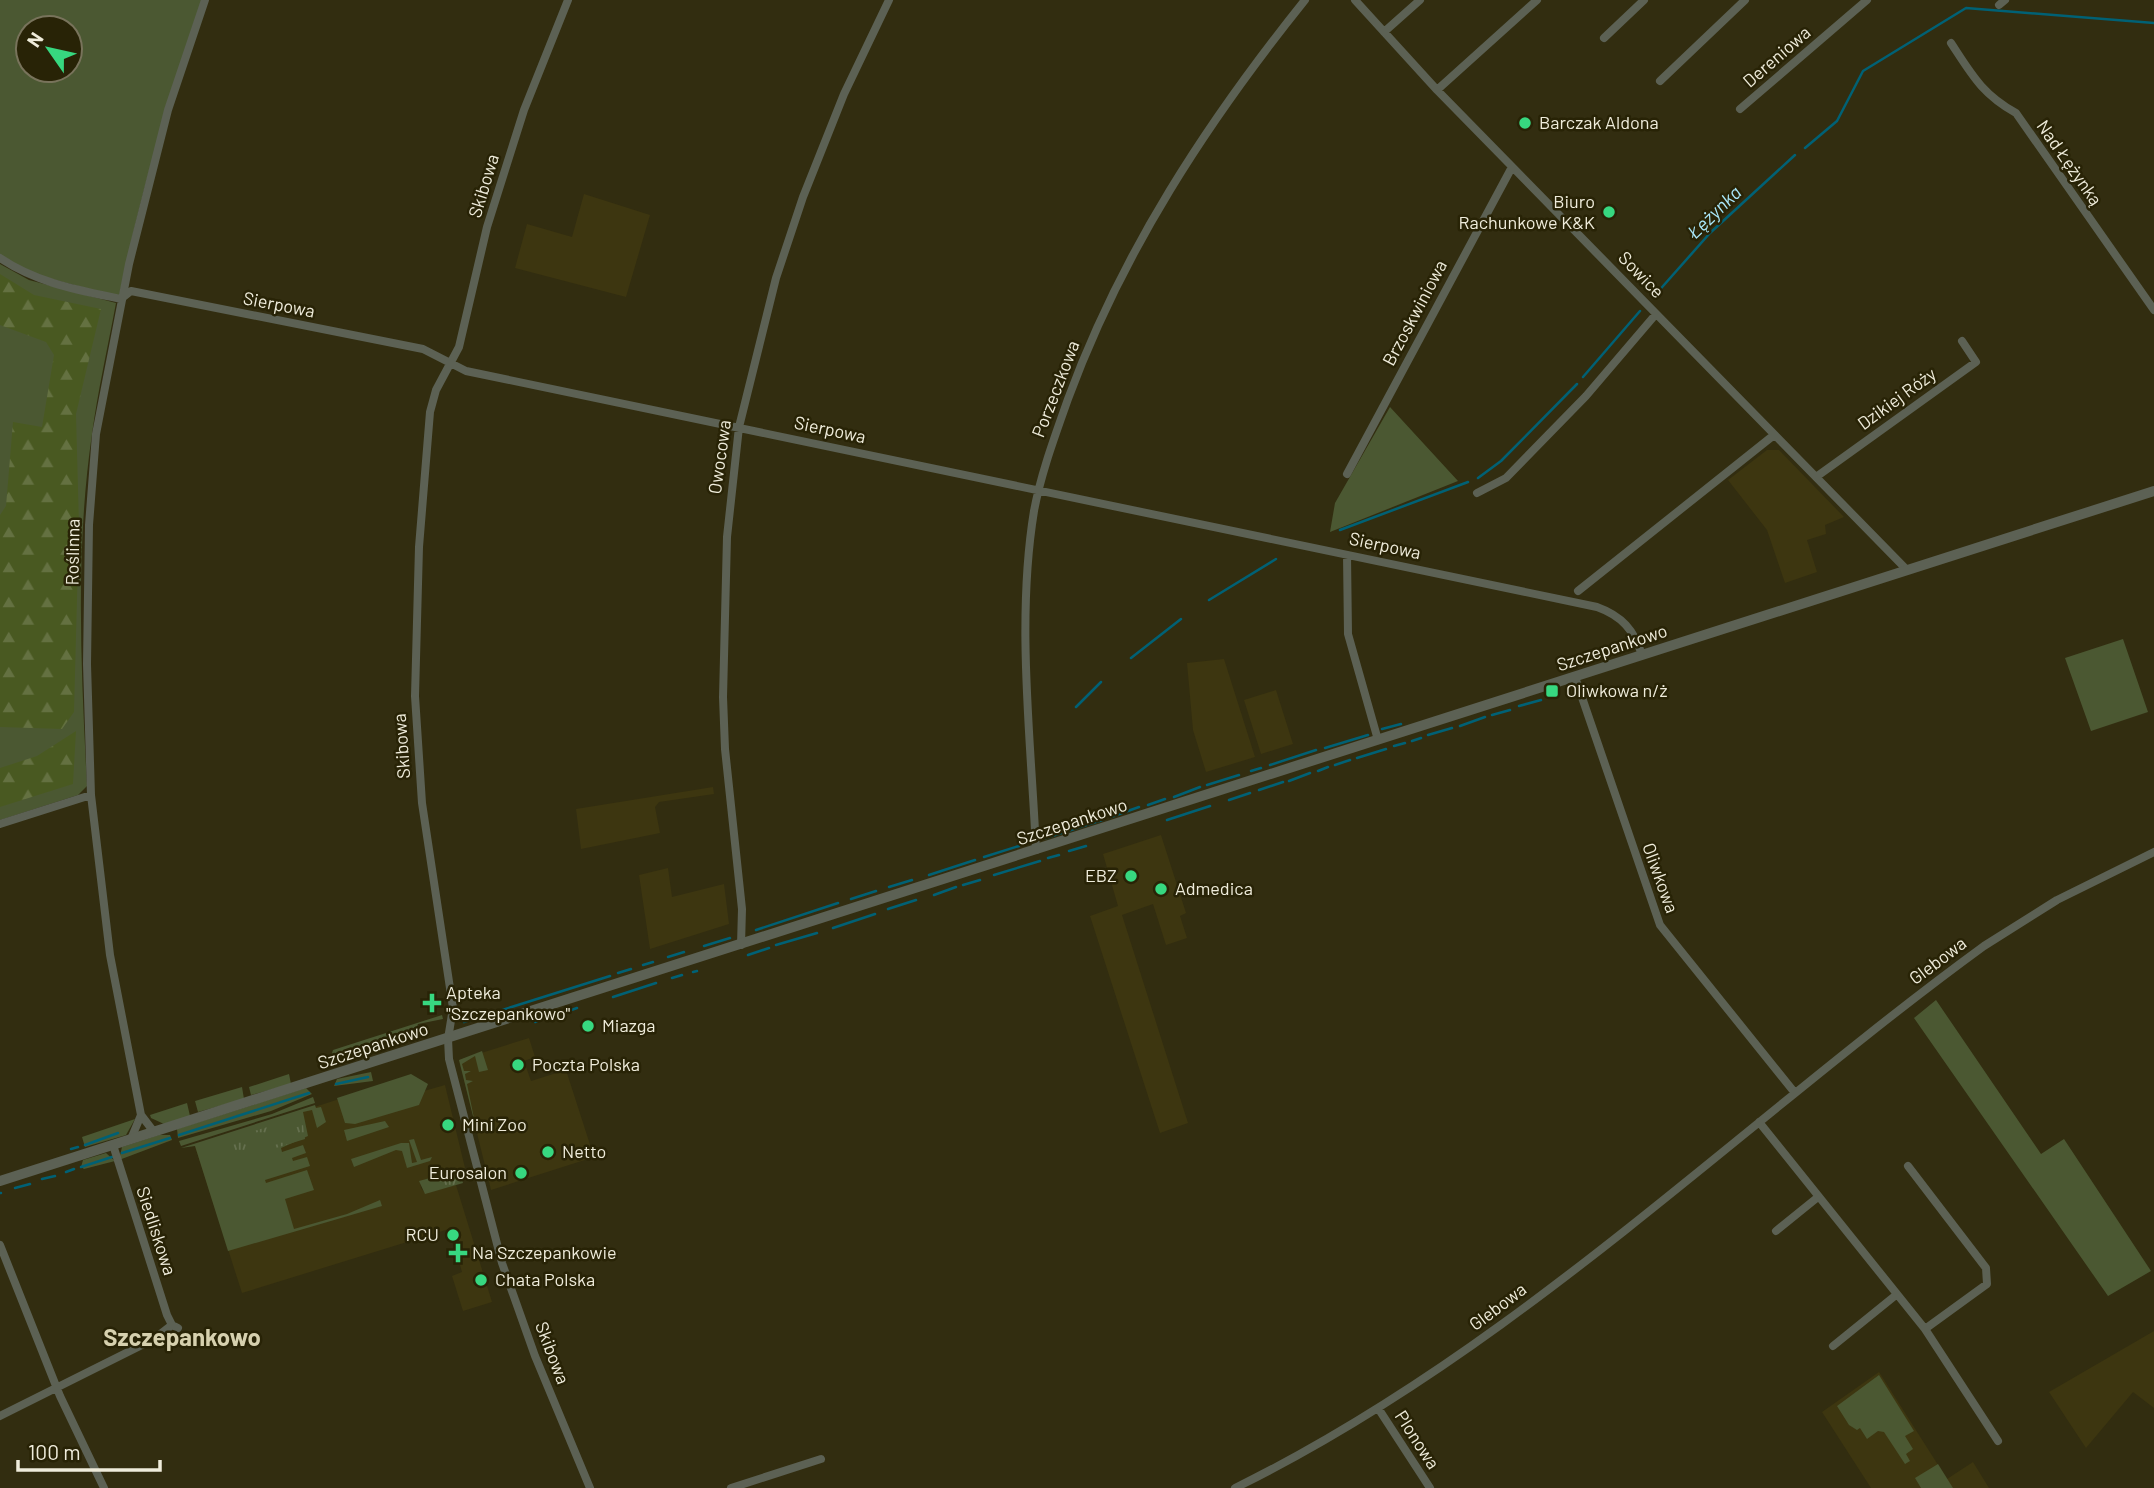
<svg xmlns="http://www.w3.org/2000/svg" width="2154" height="1488" font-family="Barlow,sans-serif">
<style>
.built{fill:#3d3610}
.grass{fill:#4b5832;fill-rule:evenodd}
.forest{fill:url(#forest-firs)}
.park{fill:url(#park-tufts)}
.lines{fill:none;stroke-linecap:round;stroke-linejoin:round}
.stream{stroke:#006175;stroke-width:2.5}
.minor{stroke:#5c6154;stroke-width:8}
.tertiary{stroke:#5c6154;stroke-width:10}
.poi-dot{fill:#37d880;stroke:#282306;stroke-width:2.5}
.labels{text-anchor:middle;stroke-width:5;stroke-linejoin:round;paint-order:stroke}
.street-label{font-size:18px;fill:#efecdb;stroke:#282306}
.poi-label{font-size:18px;fill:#efecdb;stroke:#282306;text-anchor:start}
.water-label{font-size:19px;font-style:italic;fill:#aae8fb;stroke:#282306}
.district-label{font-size:24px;font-weight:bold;fill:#d6d0ae;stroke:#282306}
</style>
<defs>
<pattern id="forest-firs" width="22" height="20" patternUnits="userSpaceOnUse" patternTransform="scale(1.75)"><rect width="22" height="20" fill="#495921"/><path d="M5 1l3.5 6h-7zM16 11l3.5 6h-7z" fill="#647141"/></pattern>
<pattern id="park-tufts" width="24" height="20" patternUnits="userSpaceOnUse" patternTransform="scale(1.75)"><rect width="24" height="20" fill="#4b5832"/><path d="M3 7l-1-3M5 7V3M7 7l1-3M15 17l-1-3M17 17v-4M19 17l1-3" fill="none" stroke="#65704f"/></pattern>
</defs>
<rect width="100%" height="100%" fill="#322d10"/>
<!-- built -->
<path class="built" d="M 584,194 L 650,215 L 626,297 L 515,268 L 527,224 L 572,237 Z
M 1767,450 L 1779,450 L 1844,517 L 1825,525 L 1826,534 L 1807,540 L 1817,572 L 1785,583 L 1767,530 L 1728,480 Z
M 1224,659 L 1255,757 L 1206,772 L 1193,730 L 1187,663 Z
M 1276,690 L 1293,744 L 1261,754 L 1244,700 Z
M 713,787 L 714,794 L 659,802 L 655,807 L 660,833 L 581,849 L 576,809 Z
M 1161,835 L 1186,913 L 1180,916 L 1187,938 L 1166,945 L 1153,904 L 1122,915 L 1188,1123 L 1160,1133 L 1090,916 L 1118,906 L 1103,854 Z
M 668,868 L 672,897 L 724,884 L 729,924 L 650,949 L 639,875 Z
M 529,1038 L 535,1057 L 524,1061 L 531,1081 L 566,1070 L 594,1157 L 491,1190 L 459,1060 Z
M 410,1076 L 417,1093 L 445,1085 L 465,1168 L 420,1181 L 421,1188 L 425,1193 L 456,1185 L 492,1302 L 463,1311 L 452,1276 L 462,1272 L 449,1229 L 242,1293 L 195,1146 Z
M 2154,1331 L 2154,1408 L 2133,1392 L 2086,1448 L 2049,1392 Z
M 1879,1372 L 1947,1479 L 1973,1462 L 1989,1488 L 1871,1488 L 1822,1412 Z"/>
<!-- grass -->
<path class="grass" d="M 0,0 L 202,0 C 168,98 140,196 119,297 L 33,274 L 0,255 ZM 28,28 L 70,28 L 70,70 L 28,70 Z
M 0,264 L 29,280 L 116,303 C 108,346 98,390 92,434 C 75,550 81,669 87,786 L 78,795 L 0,820 Z
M 1390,407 L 1458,481 L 1330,532 L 1335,503 Z
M 2123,639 L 2148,712 L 2091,731 L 2065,658 Z
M 1936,1000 L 2041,1154 L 2064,1139 L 2151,1271 L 2108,1296 L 1914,1018 Z
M 442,1015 L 443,1019 L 418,1024 L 413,1036 L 412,1033 L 330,1059 L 333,1050 Z
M 482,1051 L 488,1070 L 479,1072 L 475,1056 L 462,1064 L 464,1071 L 471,1071 L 465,1074 L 466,1080 L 473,1081 L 467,1084 L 476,1128 L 459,1060 Z
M 371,1072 L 373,1081 L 334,1086 L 337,1079 Z
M 289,1074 L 291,1084 L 251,1095 L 249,1087 Z
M 411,1074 L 428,1084 L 419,1105 L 355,1124 L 345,1123 L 337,1098 Z
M 242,1087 L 244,1099 L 198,1112 L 195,1101 Z
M 306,1088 L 312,1094 L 271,1111 L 178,1138 L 177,1129 Z
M 313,1097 L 315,1103 L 181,1146 L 179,1141 L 272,1114 Z
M 187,1103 L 190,1116 L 164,1124 L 151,1118 L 150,1115 Z
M 315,1105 L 316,1108 L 321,1107 L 326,1122 L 317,1128 L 312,1110 L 303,1112 L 308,1136 L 281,1148 L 282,1152 L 303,1145 L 306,1153 L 292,1158 L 293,1161 L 307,1157 L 310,1166 L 265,1180 L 266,1183 L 307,1170 L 314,1190 L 285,1199 L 294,1229 L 347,1214 L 380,1200 L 382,1206 L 228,1251 L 195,1146 L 181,1148 Z
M 135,1119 L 126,1135 L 85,1147 L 82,1137 Z
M 385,1121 L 389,1127 L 347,1141 L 344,1130 Z
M 159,1135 L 170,1135 L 172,1140 L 119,1160 L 122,1147 Z
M 414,1139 L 421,1160 L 432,1157 L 430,1161 L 407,1168 L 402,1151 L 396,1150 L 354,1167 L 351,1159 L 401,1143 L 409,1143 L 412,1163 L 417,1162 L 409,1140 Z
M 106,1153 L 115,1161 L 84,1169 L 81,1167 L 83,1160 Z
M 1879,1375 L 1914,1431 L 1905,1436 L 1913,1449 L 1906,1454 L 1910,1461 L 1905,1464 L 1884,1432 L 1878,1431 L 1867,1439 L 1860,1428 L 1857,1430 L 1849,1425 L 1837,1406 Z
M 1938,1464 L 1953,1488 L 1921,1488 L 1915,1478 Z"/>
<!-- forest -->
<path class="forest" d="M 0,274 L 34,295 L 101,309 L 76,414 L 79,525 L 74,712 L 62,729 L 0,727 L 0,515 L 6,506 L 13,422 L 42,427 L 54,355 L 46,342 L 0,325 Z
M 76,731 L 73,784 L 0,807 L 0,768 L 37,756 Z"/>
<!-- park -->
<path class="park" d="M 302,1117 L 305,1139 L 227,1163 L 220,1141 Z
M 459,1170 L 463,1183 L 425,1194 L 419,1181 Z"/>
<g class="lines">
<!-- stream -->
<path class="stream" d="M 1805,148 L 1837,121 L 1863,71 L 1966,8 L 2154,23
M 1656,294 L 1710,233 L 1795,155
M 1583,377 L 1640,311
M 1478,478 L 1501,461 L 1577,384
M 1340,530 L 1468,482
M 1209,600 L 1276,559
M 1131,658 L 1181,619
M 1519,706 L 1541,700
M 1076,707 L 1101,682
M 1492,715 L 1510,710
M 1460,726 L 1485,717
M 1382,729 L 1401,724
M 1428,735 L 1452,728
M 1412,741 L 1421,738
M 1394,746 L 1405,743
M 1325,748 L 1368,735
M 1357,758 L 1386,749
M 1270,765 L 1316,750
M 1335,765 L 1350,760
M 1251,771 L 1261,768
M 1318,771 L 1328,767
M 1289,781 L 1310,773
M 1207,785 L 1239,775
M 1259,790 L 1283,782
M 1174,797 L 1200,787
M 1229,800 L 1250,793
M 1148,805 L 1165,799
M 1111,817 L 1139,807
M 1167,820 L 1210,806
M 1046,838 L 1102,820
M 1069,851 L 1086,846
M 984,857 L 1019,846
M 1048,858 L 1059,855
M 929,875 L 975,860
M 994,875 L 1040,861
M 963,885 L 980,880
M 889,887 L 912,880
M 934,895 L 956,887
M 851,899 L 876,891
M 888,909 L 916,900
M 833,928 L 875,914
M 756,930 L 838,903
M 776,945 L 817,933
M 704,946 L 730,938
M 748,955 L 769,948
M 668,957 L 684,952
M 643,965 L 653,962
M 693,972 L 697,971
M 618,973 L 631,969
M 672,978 L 682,975
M 613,997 L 656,983
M 563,1013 L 577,1008
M 551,1017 L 554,1016
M 464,1022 L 610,976
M 535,1022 L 542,1019
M 336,1084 L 368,1077
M 179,1135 L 309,1093
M 85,1145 L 118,1133
M 71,1149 L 78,1147
M 122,1153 L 170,1138
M 81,1167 L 112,1157
M 66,1172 L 74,1169
M 42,1179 L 55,1176
M 15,1188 L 30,1184
M 0,1193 L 1,1193"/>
<!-- minor -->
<path class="minor" d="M 568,0 L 524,110 L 487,227 L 459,347 L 436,390 L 430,412 L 419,547 L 415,696 L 422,803 L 453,1008 L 448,1039 L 449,1059 L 502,1263 L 535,1356 L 590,1488
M 1355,0 L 1437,90 L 1907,570
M 1999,5 L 2005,0
M 1384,32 L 1420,0
M 1604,38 L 1644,0
M 1951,43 C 1972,75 1982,94 2016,113 L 2154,310
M 1660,81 L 1745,0
M 1437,90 L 1537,0
M 1740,109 L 1867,0
M 0,258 C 37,283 78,290 121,299 L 131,291 L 423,349 L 466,371 L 1597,607 C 1622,616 1634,630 1642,655
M 1347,474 L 1512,167
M 1816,477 L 1976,362 L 1962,341
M 1477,493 L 1506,478 L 1586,396 L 1656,314
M 1347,555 L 1348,634 L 1378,740
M 1578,591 L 1774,435
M 1575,677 L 1660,925 L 1795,1093
M 0,824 L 91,795
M 1036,850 C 1031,739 1016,621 1034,511 C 1041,473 1055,436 1068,399 C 1122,252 1207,122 1305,0
M 741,945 L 742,909 L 725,749 L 723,697 L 727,537 L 739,427 L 776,278 L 803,197 L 844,94 L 889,0
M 141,1115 L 154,1132
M 1759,1122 L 1925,1329 L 1998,1441
M 131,1139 L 141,1115 L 110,955 L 91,795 L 87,664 L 89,525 L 96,434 L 129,264 L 168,110 L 205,0
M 113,1145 L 167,1315 L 172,1325 L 178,1328
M 1908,1166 L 1986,1268 L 1987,1284 L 1925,1329
M 1776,1231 L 1818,1197
M 0,1245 L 60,1396 L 104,1488
M 1833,1346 L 1896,1295
M 1378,1408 L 1430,1488
M 0,1416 L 154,1339 L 172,1325
M 731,1488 L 821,1459
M 1235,1488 C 1514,1351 1736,1127 1984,946 L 2057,900 L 2154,852"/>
<!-- tertiary -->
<path class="tertiary" d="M 0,1181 L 2154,491"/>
</g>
<!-- markers -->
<g class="poi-dot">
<circle cx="1525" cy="123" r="7"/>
<circle cx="1609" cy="212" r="7"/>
<rect x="1545" y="684" width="14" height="14" rx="3.5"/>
<circle cx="1131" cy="876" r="7"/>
<circle cx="1161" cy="889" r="7"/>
<path d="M428.5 992.5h7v7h7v7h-7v7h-7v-7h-7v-7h7z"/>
<circle cx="588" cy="1026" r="7"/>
<circle cx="518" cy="1065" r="7"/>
<circle cx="448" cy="1125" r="7"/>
<circle cx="548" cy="1152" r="7"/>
<circle cx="521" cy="1173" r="7"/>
<circle cx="453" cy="1235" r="7"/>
<path d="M454.5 1242.5h7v7h7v7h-7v7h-7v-7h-7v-7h7z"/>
<circle cx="481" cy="1280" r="7"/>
</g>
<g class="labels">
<!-- street labels -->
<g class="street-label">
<text transform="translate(1777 57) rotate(-41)" y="6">Dereniowa</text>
<text transform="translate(2069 163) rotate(55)" y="6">Nad Łężynką</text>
<text transform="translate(484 186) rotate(-73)" y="6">Skibowa</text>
<text transform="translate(1641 275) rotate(46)" y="6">Sowice</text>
<text transform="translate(279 305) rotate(11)" y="6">Sierpowa</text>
<text transform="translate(1415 313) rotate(-62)" y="6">Brzoskwiniowa</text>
<text transform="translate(1056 389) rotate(-69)" y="6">Porzeczkowa</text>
<text transform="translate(1897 399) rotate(-36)" y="6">Dzikiej Róży</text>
<text transform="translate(830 430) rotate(12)" y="6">Sierpowa</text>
<text transform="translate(720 457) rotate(-82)" y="6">Owocowa</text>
<text transform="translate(1385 546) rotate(12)" y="6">Sierpowa</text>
<text transform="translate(73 552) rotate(-89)" y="6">Roślinna</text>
<text transform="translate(1612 648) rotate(-18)" y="6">Szczepankowo</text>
<text transform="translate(402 746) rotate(-94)" y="6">Skibowa</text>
<text transform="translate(1072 822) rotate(-18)" y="6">Szczepankowo</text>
<text transform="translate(1660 878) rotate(70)" y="6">Oliwkowa</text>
<text transform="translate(1938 961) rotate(-37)" y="6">Glebowa</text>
<text transform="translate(373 1046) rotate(-18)" y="6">Szczepankowo</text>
<text transform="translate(156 1231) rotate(72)" y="6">Siedliskowa</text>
<text transform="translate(1498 1307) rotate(-37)" y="6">Glebowa</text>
<text transform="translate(552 1353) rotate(69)" y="6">Skibowa</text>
<text transform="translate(1417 1440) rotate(57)" y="6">Plonowa</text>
</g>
<!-- poi labels -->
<g class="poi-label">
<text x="1539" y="129">Barczak Aldona</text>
<text x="1595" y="208" text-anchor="end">Biuro<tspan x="1595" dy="21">Rachunkowe K&amp;K</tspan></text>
<text x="1566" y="697">Oliwkowa n/ż</text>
<text x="1117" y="882" text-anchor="end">EBZ</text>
<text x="1175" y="895">Admedica</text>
<text x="446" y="999">Apteka<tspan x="446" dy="21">"Szczepankowo"</tspan></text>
<text x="602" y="1032">Miazga</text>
<text x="532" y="1071">Poczta Polska</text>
<text x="462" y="1131">Mini Zoo</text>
<text x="562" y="1158">Netto</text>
<text x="507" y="1179" text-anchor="end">Eurosalon</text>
<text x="439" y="1241" text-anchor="end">RCU</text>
<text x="472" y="1259">Na Szczepankowie</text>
<text x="495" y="1286">Chata Polska</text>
</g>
<!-- water labels -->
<g class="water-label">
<text transform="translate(1714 212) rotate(-44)" y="7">Łężynka</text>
</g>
<!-- district labels -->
<g class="district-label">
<text x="182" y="1346">Szczepankowo</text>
</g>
</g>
<!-- north arrow -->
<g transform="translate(49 49) rotate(304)"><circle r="33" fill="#282306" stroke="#78735b" stroke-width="2"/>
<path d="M0-5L12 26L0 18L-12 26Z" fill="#37d880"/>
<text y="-10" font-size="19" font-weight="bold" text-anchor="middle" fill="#efecdb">N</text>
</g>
<!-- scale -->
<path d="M18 1460v10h142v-10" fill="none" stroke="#efecdb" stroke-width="3.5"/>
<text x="28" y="1460" font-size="21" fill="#efecdb" stroke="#282306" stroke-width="5" paint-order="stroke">100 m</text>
</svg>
